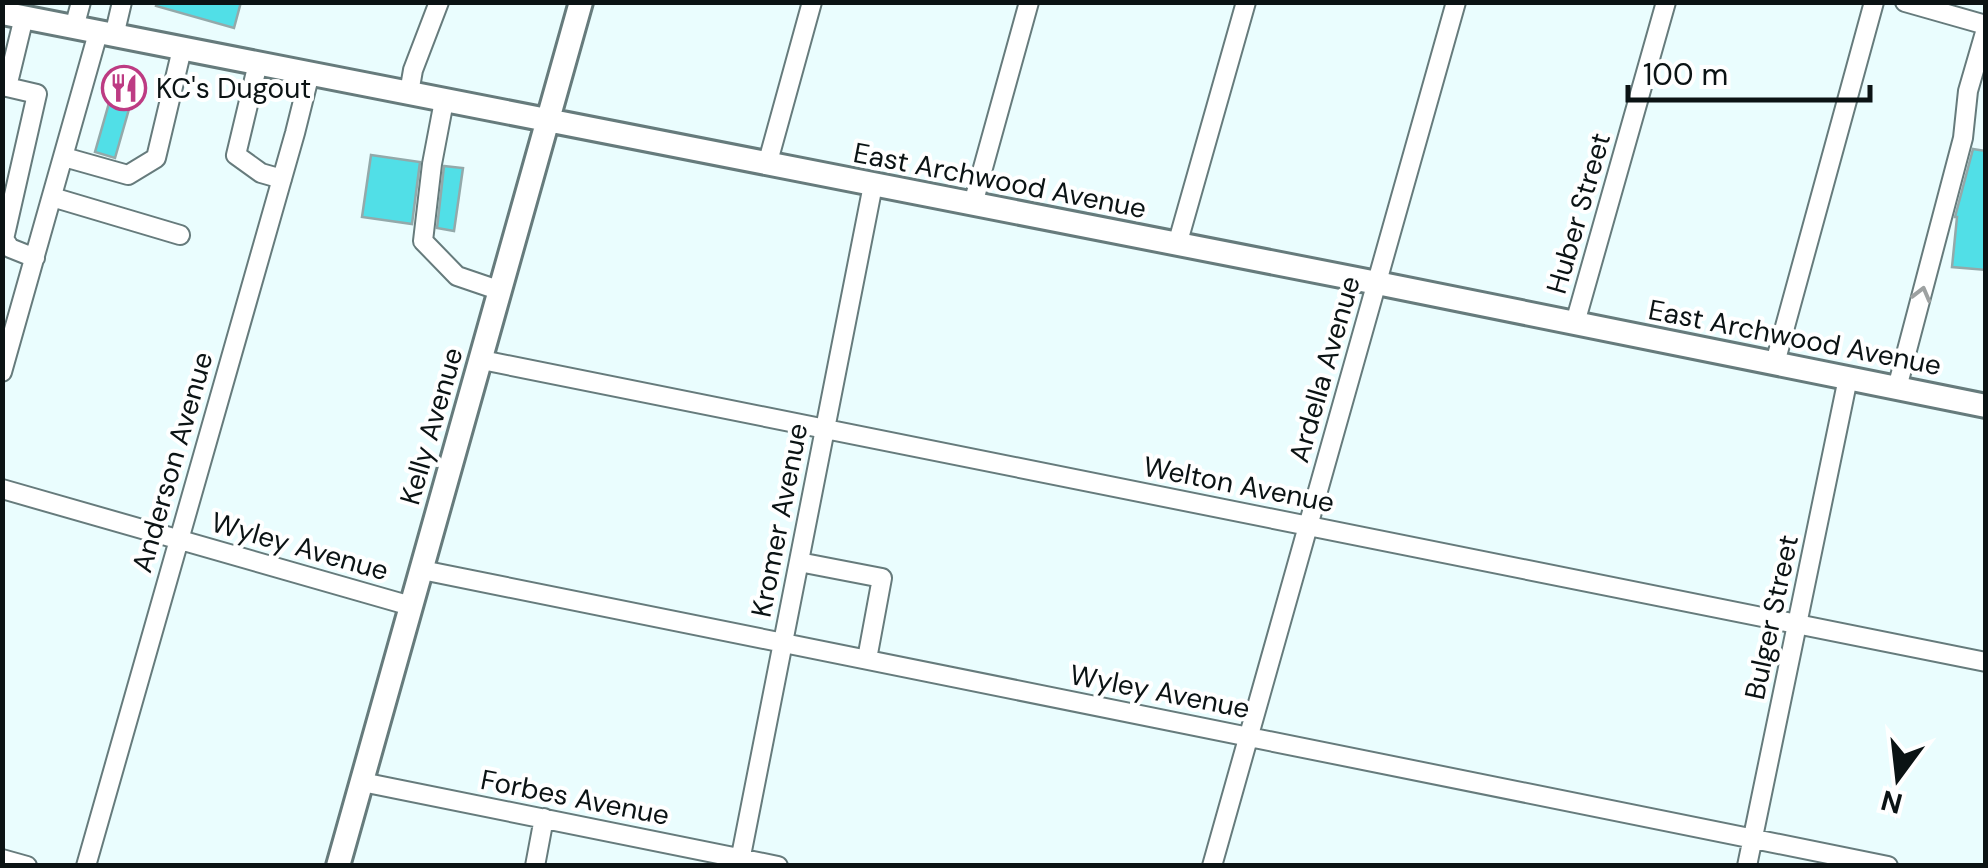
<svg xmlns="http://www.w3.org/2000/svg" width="1988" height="868" font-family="'DM Sans',sans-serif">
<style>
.building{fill:#51dfe7;stroke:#93a9aa;stroke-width:2.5}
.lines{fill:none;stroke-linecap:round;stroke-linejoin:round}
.minor-casing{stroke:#667b7c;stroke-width:22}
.major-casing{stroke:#667b7c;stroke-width:28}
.minor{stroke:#fff;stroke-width:18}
.major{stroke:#fff;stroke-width:22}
.oneway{stroke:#9da1a1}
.labels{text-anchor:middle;stroke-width:8;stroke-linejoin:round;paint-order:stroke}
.poi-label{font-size:28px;fill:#0b1314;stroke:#fff;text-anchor:start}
.street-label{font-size:28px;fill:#0b1314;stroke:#fff}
</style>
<rect width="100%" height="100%" fill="#eafdfe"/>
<!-- building -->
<path class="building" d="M 157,2 L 241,2 L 234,28 L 156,6 Z
M 117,75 L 137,81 L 115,158 L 95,152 Z
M 1973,149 L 1986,151 L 1986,270 L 1952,267 L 1957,217 L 1955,217 Z
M 371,155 L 420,162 L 412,224 L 362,217 Z
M 444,166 L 463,168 L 454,231 L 437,228 Z"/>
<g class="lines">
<defs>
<path id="minor" d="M 1905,2 L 1986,25
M 74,28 L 81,2
M 114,36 L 122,2
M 258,63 L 236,155 L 261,173 L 282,179
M 2,86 L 7,87 L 24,17
M 7,87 L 37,94 L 4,239 L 10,248 L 35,258
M 409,93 L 413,70 L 439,2
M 444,101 L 432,164 L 423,241 L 457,276 L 501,291
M 64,157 L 128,175 L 156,158 L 182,49
M 767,165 L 812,2
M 52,197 L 180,235
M 973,204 L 1029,2
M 1177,245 L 1246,2
M 1575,323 L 1666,2
M 482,360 L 1986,662
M 1775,363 L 1874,2
M 2,372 L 98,33
M 1897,388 L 1963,138 L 1968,91 L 1986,29
M 2,489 L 411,606
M 799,562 L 882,578 L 867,659
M 422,570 L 1888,866
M 362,782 L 778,866
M 2,859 L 27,866
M 86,866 L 295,133 L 310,73
M 535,866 L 544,818
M 739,866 L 873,185
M 1212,866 L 1456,2
M 1747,866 L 1848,378"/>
<path id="major" d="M 2,13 L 1377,283 L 1986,406
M 338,866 L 581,2"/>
</defs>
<!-- minor casing -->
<use href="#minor" class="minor-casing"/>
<!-- major casing -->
<use href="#major" class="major-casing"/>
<!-- minor -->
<use href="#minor" class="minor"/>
<!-- major -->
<use href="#major" class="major"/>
</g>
<!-- one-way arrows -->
<defs><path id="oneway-chevron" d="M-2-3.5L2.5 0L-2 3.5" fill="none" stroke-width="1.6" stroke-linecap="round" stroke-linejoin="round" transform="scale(2.5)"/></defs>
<use class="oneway" href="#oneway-chevron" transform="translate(1922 294) rotate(-75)"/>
<!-- icons -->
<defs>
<symbol id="restaurant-ring" viewBox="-11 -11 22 22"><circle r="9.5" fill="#fff" stroke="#bd3b83" stroke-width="1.5"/><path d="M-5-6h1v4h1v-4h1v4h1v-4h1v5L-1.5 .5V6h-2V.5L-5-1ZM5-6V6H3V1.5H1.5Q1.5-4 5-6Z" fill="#bd3b83"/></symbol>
</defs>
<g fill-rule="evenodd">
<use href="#restaurant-ring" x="99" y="63" width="50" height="50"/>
</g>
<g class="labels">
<!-- poi labels -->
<g class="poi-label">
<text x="156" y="98">KC's Dugout</text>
</g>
<!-- street labels -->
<g class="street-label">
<text transform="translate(1000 180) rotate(11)" y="10">East Archwood Avenue</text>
<text transform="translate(1578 213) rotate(-74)" y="10">Huber Street</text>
<text transform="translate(1795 337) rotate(11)" y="10">East Archwood Avenue</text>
<text transform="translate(1324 369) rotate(-74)" y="10">Ardella Avenue</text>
<text transform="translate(431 426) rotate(-74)" y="10">Kelly Avenue</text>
<text transform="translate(172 462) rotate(-74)" y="10">Anderson Avenue</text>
<text transform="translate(1239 484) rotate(11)" y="10">Welton Avenue</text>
<text transform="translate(779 520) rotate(-79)" y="10">Kromer Avenue</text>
<text transform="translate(300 546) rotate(16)" y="10">Wyley Avenue</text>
<text transform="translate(1771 617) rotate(-78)" y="10">Bulger Street</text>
<text transform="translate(1160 691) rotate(11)" y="10">Wyley Avenue</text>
<text transform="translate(575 797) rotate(11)" y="10">Forbes Avenue</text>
</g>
</g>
<!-- border -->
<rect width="1988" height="868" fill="none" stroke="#0b1314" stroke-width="10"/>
<!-- north arrow -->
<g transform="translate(1898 778) rotate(195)" stroke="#ffffff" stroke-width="8" paint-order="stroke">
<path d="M0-8L18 38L0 25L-18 38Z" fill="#0b1314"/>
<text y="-15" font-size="28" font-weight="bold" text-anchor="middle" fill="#0b1314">N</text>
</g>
<!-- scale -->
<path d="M1628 85v15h242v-15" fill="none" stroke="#0b1314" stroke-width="5"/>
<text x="1643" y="85" font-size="30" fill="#0b1314" stroke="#ffffff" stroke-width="8" paint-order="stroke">100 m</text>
</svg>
